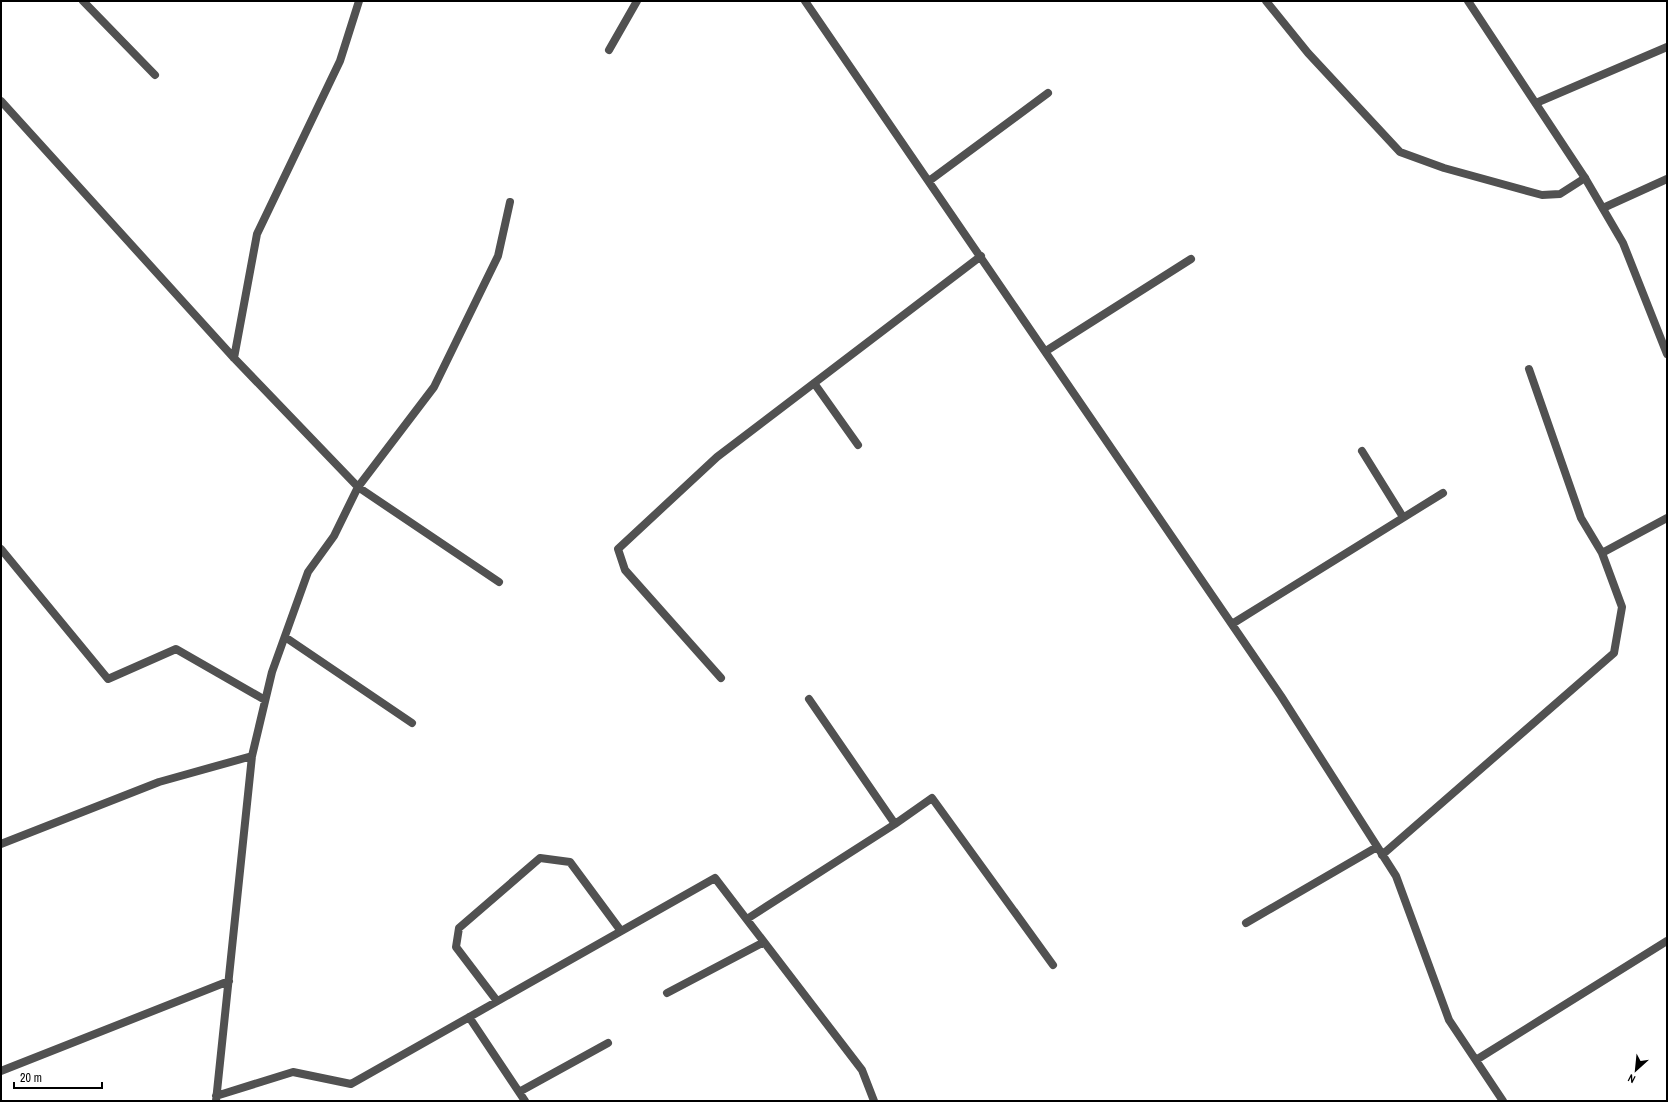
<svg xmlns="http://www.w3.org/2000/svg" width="1668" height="1102" font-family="'Archivo Narrow',sans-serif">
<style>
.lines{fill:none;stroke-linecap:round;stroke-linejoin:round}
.minor{stroke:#515151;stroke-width:8}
.tertiary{stroke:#515151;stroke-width:8}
</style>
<rect width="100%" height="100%" fill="#fff"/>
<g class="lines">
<!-- minor -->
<path class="minor" d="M 83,1 L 155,75
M 805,1 L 1281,696 L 1396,876 L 1449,1020 L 1503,1101
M 1266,1 L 1308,53 L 1400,152 L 1444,168 L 1542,195 L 1560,194 L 1585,178
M 609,50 L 637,1
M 1,101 L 234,358 L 358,487 L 499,582
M 1536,103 L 1667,47
M 929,181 L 1048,93
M 1603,208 L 1667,179
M 1046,351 L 1191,259
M 234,358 L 257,234 L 340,61 L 359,1
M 1529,369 L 1581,518 L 1602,553
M 814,383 L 858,445
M 1362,451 L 1403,517
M 1,549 L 108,679 L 176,649 L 265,700
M 1232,624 L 1443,493
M 285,637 L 412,723
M 721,678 L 625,570 L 618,549 L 717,457 L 981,256
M 895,824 L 932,798 L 1053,965
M 1,844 L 159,782 L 252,756
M 1382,855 L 1614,653 L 1622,607 L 1602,553 L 1667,518
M 747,919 L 895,824 L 809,699
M 1246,923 L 1377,847
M 667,993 L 764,942
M 497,1001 L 456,947 L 459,928 L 540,858 L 570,862 L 621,931
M 469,1017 L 525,1101
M 1476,1060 L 1667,941
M 1,1071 L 229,981
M 519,1092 L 608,1043
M 216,1096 L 293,1072 L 351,1084 L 715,878 L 862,1070 L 874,1101
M 216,1101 L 252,756 L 272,672 L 308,572 L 334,536 L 358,487 L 434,387 L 498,256 L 510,202"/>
<!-- tertiary -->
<path class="tertiary" d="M 1468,1 L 1585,178 L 1623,243 L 1667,354"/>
</g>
<!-- border -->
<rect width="1668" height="1102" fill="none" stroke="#000000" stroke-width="4"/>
<!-- north arrow -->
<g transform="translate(1636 1070) rotate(207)" stroke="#ffffff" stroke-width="3" paint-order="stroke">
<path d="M0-3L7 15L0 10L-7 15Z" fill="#000000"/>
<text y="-6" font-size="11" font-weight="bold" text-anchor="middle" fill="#000000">N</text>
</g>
<!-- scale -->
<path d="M14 1082v6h88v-6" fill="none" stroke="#000000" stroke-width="2"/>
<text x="20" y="1082" font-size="12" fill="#000000" stroke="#ffffff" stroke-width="3" paint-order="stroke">20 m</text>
</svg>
